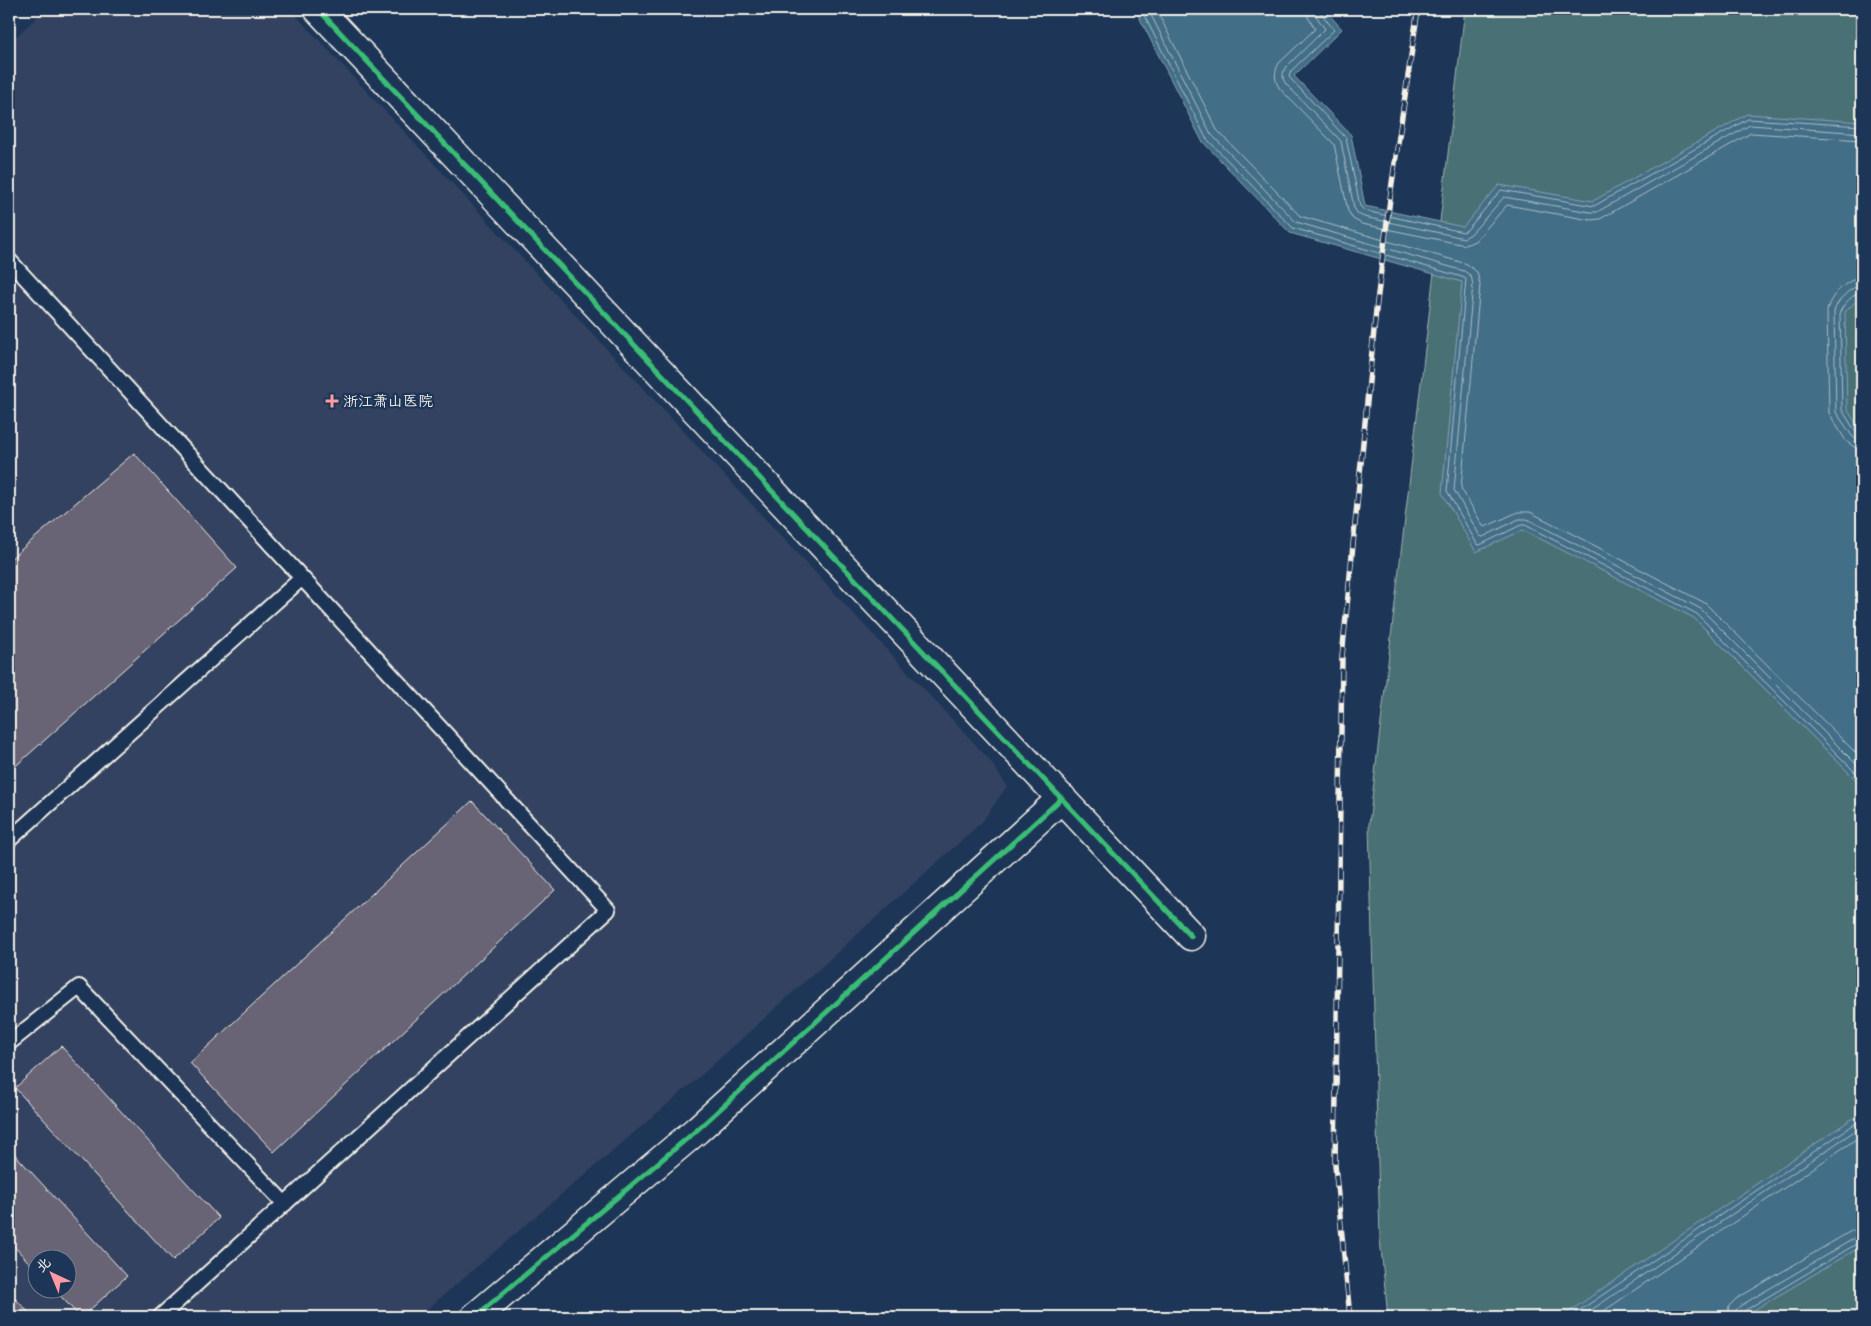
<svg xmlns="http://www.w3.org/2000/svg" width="1871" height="1326" font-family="'Gochi Hand','LXGW WenKai TC',sans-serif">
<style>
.built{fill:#334360;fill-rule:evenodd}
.green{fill:#497174;stroke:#9eb1ae}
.water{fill:#436e88;stroke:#8aa2ae}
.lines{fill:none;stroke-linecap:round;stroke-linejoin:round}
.shore{stroke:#adbdc2;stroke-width:1}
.building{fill:#676374;stroke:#f4f1e8}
.lane-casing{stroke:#f4f1e8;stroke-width:18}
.street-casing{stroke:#f4f1e8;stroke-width:31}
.lane{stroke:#1d3557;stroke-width:14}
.street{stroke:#1d3557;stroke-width:28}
.rail-casing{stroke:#f4f1e8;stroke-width:5.5}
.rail{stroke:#1d3557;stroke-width:4;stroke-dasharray:11;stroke-linecap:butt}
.cycleway-casing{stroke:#1d3557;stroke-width:8}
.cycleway{stroke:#3abd76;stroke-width:5}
.poi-dot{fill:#ff9aa2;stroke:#1d3557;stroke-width:2}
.labels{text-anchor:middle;stroke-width:4.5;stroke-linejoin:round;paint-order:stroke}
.poi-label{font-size:15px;fill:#f4f1e8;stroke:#1d3557;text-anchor:start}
</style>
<rect width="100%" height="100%" fill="#1d3557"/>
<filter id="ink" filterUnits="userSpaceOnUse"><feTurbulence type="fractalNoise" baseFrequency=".02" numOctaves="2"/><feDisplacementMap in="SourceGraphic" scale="10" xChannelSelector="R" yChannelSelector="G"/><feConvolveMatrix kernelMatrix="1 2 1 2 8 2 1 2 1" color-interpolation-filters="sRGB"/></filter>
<g filter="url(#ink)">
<!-- built -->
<path class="built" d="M 46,9 L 290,9 L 989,759 L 1007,786 L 983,821 L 697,1079 L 418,1317 L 9,1317 L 9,43 ZM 38,1258 L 68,1258 L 68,1288 L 38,1288 Z"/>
<!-- green -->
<path class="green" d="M 1465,9 L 1862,9 L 1862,1317 L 1388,1317 L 1380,1239 L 1369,824 Z"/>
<!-- water -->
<path class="water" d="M 1135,9 L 1324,9 L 1342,29 L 1294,76 L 1351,135 L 1365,206 L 1463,227 L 1499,185 L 1593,201 L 1747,114 L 1862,122 L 1862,295 L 1845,312 L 1847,409 L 1862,433 L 1862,786 L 1694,618 L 1523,530 L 1476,552 L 1442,493 L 1462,282 L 1290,233 L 1202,141 Z
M 1862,1112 L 1862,1246 L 1742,1317 L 1561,1317 Z"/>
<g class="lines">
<!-- shore -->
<path class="shore" d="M 1141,9 L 1206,138 L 1293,228 L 1462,277 L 1466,279 L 1447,491 L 1477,544 L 1480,545 L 1521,525 L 1525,525 L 1697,614 L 1862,779
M 1148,9 L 1211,134 L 1296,222 L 1464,271 L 1471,276 L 1473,284 L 1454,490 L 1480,536 L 1483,537 L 1519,519 L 1527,519 L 1701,609 L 1862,770
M 1156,9 L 1217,130 L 1300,216 L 1467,264 L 1477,272 L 1480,285 L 1461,488 L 1483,526 L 1485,527 L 1518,512 L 1530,512 L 1705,603 L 1862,759
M 1307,9 L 1308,17 L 1315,29 L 1279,63 C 1274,72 1274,80 1280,89 L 1334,144 L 1348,211 L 1353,219 L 1362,224 L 1465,245 L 1475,241 L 1507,205 L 1590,220 L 1600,219 L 1751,133 L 1862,140
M 1314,9 L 1316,16 L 1325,29 L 1286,67 C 1282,73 1282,79 1286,84 L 1341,141 L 1354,208 L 1358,214 L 1364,217 L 1464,238 L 1471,234 L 1504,197 L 1590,212 L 1597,212 L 1750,125 L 1862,133
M 1321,9 L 1321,13 L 1334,30 L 1291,71 L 1289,77 L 1346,138 L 1360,206 L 1365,211 L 1463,232 L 1467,230 L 1501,190 L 1594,206 L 1748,119 L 1862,126
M 1862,278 C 1847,278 1828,297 1827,312 L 1829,413 L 1846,441 L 1854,447 L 1862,448
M 1862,285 C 1851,286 1836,301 1834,312 L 1836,412 L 1852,436 L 1857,440 L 1862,441
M 1862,292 C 1854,293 1843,304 1840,312 L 1842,410 L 1856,432 L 1862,434
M 1570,1317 L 1862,1119
M 1581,1317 L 1862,1126
M 1595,1317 L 1862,1135
M 1727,1317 L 1729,1306 L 1736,1299 L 1851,1231 L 1862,1228
M 1734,1317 L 1735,1311 L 1740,1306 L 1855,1238 L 1862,1236
M 1741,1317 L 1744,1311 L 1858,1243 L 1862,1242"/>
</g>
<!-- building -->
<path class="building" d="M 134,453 L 237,568 L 9,772 L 9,560 Z
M 472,801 L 555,890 L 274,1152 L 190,1063 Z
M 61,1046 L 219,1218 L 173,1260 L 15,1088 Z
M 9,1148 L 127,1276 L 82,1317 L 80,1317 L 53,1288 L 68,1288 L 68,1258 L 38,1258 L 38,1272 L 9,1241 Z
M 9,1292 L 33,1317 L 9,1317 Z"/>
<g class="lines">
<defs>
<path id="lane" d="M 9,260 L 608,910 L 160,1317
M 9,840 L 302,578
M 9,1043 L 79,987 L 285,1204"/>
<path id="street" d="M 318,9 L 1191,936
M 475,1317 L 697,1130 L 1062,798"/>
</defs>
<!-- lane casing -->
<use href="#lane" class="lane-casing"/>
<!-- street casing -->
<use href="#street" class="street-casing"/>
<!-- lane -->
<use href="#lane" class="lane"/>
<!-- street -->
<use href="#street" class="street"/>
<defs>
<path id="rail" d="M 1350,1317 L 1335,1165 L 1342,657 L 1376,310 L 1392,183 L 1418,9"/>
</defs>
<!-- rail casing -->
<use href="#rail" class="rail-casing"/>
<!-- rail -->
<use href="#rail" class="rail"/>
<defs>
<path id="cycleway" d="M 318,9 L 1191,936
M 475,1317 L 697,1130 L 1062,798"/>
</defs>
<!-- cycleway casing -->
<use href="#cycleway" class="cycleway-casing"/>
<!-- cycleway -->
<use href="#cycleway" class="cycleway"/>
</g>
</g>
<!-- markers -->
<path class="poi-dot" d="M329.5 393.5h5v5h5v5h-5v5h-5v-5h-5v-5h5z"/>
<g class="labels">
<!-- poi labels -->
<g class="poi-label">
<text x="343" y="406">浙江萧山医院</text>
</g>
</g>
<!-- margin -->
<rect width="1871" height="1326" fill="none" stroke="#1d3557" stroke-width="30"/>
<rect x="15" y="15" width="1841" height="1296" fill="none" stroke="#f4f1e8" stroke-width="2" filter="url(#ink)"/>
<!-- north arrow -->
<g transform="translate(52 1274) rotate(316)"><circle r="24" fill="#1d3557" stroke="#738091"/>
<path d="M0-4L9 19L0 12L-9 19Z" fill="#ff9aa2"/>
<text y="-8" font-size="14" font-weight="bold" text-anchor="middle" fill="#f4f1e8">北</text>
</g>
</svg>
